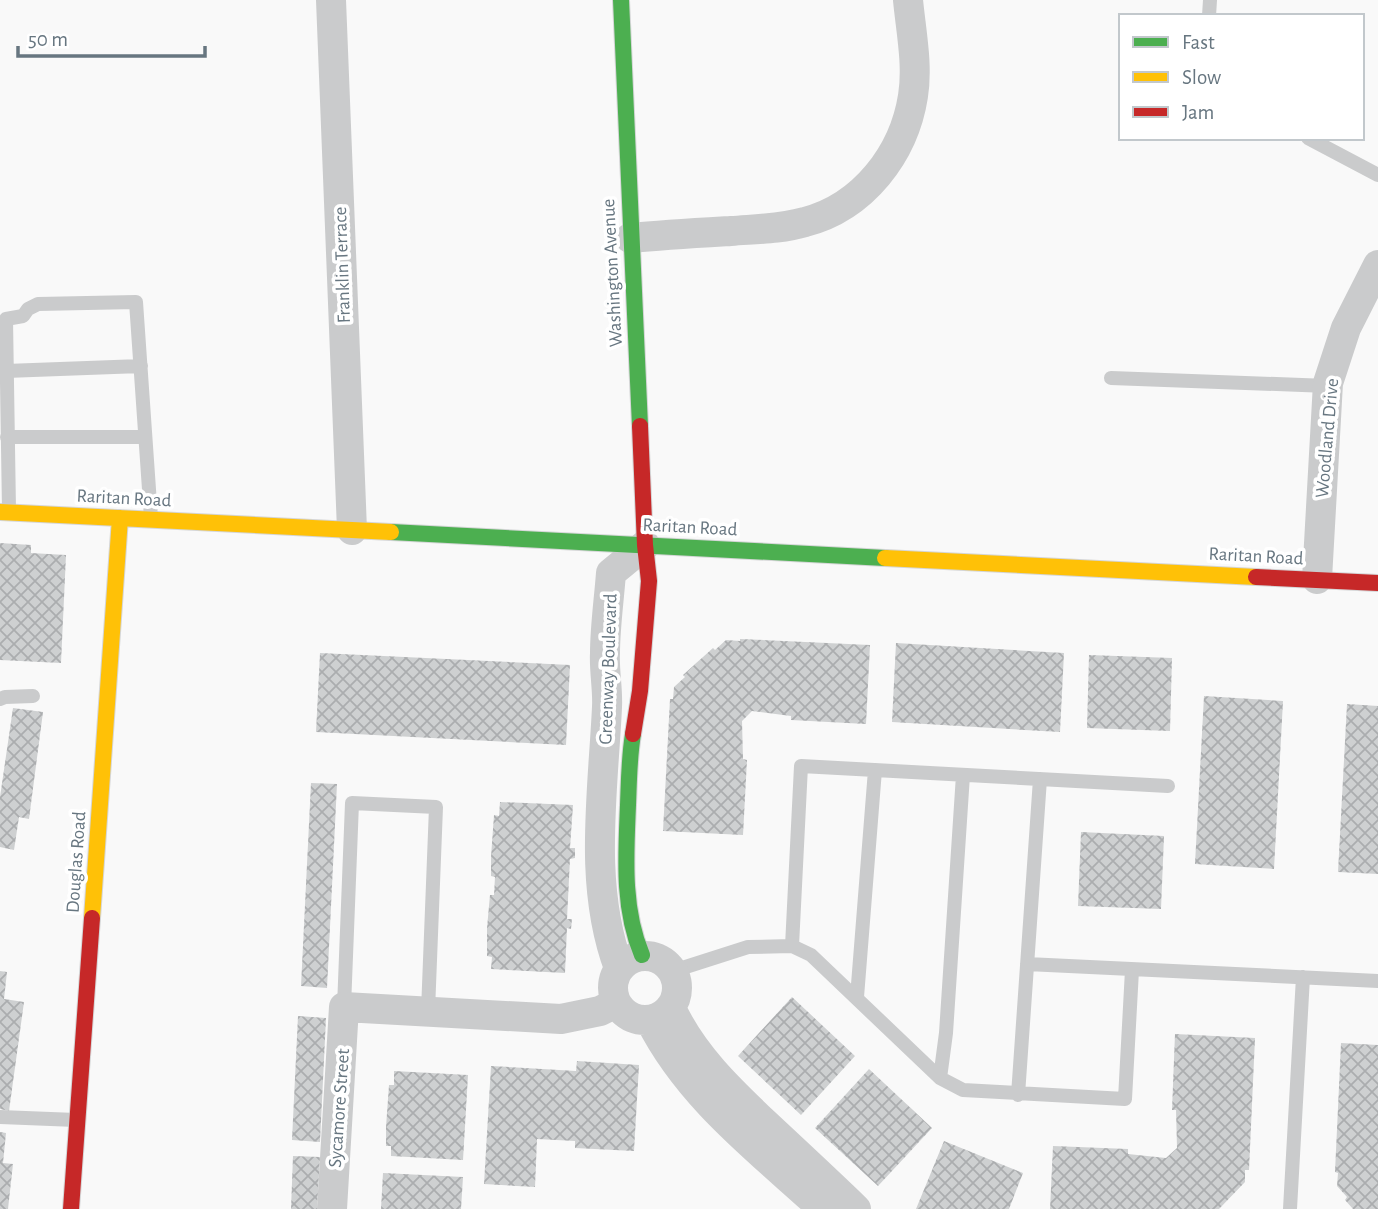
<svg xmlns="http://www.w3.org/2000/svg" width="1378" height="1209" font-family="'Alegreya Sans',sans-serif">
<style>
.building{fill:url(#building-cross-hatch)}
.lines{fill:none;stroke-linecap:round;stroke-linejoin:round}
.fast-casing{stroke:#d5d6d7;stroke-width:18}
.slow-casing{stroke:#d5d6d7;stroke-width:18}
.jam-casing{stroke:#d5d6d7;stroke-width:18}
.lane{stroke:#cacbcc;stroke-width:14}
.street{stroke:#cacbcc;stroke-width:30}
.fast{stroke:#4caf50;stroke-width:16}
.slow{stroke:#ffc107;stroke-width:16}
.jam{stroke:#c62828;stroke-width:16}
.labels{text-anchor:middle;stroke-width:7;stroke-linejoin:round;paint-order:stroke}
.street-label{font-size:19px;fill:#677680;stroke:#fff}
</style>
<defs>
<pattern id="building-cross-hatch" width="8" height="8" patternUnits="userSpaceOnUse" patternTransform="scale(1.75)"><rect width="8" height="8" fill="#ced0d1"/><path d="M0 0l8 8M0 8l8-8" fill="none" stroke="#abadaf"/></pattern>
</defs>
<rect width="100%" height="100%" fill="#f9f9f9"/>
<!-- building -->
<path class="building" d="M 0,543 L 31,545 L 31,553 L 66,555 L 61,663 L 0,660 Z
M 740,639 L 870,645 L 866,724 L 791,720 L 791,716 L 752,711 L 742,721 L 743,759 L 747,760 L 743,835 L 663,831 L 670,699 L 673,699 L 674,687 L 685,677 L 683,675 L 713,648 L 715,650 L 726,640 L 740,641 Z
M 896,643 L 1064,653 L 1060,732 L 892,722 Z
M 320,653 L 570,665 L 566,745 L 316,732 Z
M 1089,655 L 1172,658 L 1170,731 L 1087,728 Z
M 1204,696 L 1283,701 L 1274,869 L 1195,864 Z
M 1347,704 L 1378,706 L 1378,874 L 1338,872 Z
M 13,708 L 43,712 L 29,819 L 19,817 L 14,850 L 0,847 L 0,797 Z
M 311,783 L 337,784 L 327,988 L 301,986 Z
M 500,802 L 573,805 L 570,848 L 575,848 L 575,858 L 570,859 L 567,919 L 572,919 L 571,929 L 567,928 L 565,973 L 491,969 L 492,957 L 487,956 L 487,928 L 490,895 L 494,895 L 495,877 L 491,876 L 491,857 L 494,815 L 499,816 Z
M 1081,832 L 1164,836 L 1161,909 L 1078,906 Z
M 0,971 L 7,972 L 4,999 L 24,1002 L 9,1111 L 0,1109 Z
M 792,997 L 855,1056 L 801,1115 L 738,1056 Z
M 298,1016 L 326,1018 L 320,1142 L 292,1140 Z
M 1175,1034 L 1255,1038 L 1249,1170 L 1245,1170 L 1245,1182 L 1219,1209 L 1050,1209 L 1053,1146 L 1128,1149 L 1128,1154 L 1166,1158 L 1177,1148 L 1176,1110 L 1172,1110 Z
M 1341,1043 L 1378,1045 L 1378,1209 L 1353,1209 L 1345,1200 L 1347,1197 L 1337,1186 L 1338,1173 L 1335,1172 Z
M 577,1061 L 639,1065 L 634,1151 L 575,1148 L 575,1141 L 537,1139 L 535,1187 L 484,1184 L 491,1066 L 576,1071 Z
M 869,1069 L 932,1128 L 878,1186 L 815,1128 Z
M 394,1071 L 468,1075 L 463,1160 L 391,1156 L 391,1146 L 386,1146 L 386,1127 L 389,1085 L 394,1085 Z
M 0,1132 L 6,1133 L 3,1163 L 13,1164 L 8,1209 L 0,1209 Z
M 944,1141 L 1023,1173 L 1009,1209 L 916,1209 Z
M 293,1156 L 320,1157 L 317,1209 L 291,1209 Z
M 383,1173 L 463,1177 L 461,1209 L 381,1209 Z"/>
<g class="lines">
<defs>
<path id="fast" d="M 621,0 L 640,426
M 391,532 L 885,558
M 633,734 C 629,758 629,781 628,805 C 626,855 622,908 642,955"/>
<path id="slow" d="M 0,512 L 391,532
M 885,558 L 1256,577
M 92,918 L 120,518"/>
<path id="jam" d="M 1256,577 L 1378,583
M 633,734 L 640,691 L 649,581 L 645,545 L 640,426
M 71,1209 L 92,918"/>
</defs>
<!-- fast casing -->
<use href="#fast" class="fast-casing"/>
<!-- slow casing -->
<use href="#slow" class="slow-casing"/>
<!-- jam casing -->
<use href="#jam" class="jam-casing"/>
<!-- lane -->
<path class="lane" d="M 1209,16 L 1210,0
M 1308,138 L 1378,175
M 6,371 L 141,366
M 1111,378 L 1328,386
M 7,437 L 145,437
M 9,510 L 6,319 L 23,316 L 28,309 L 38,304 L 136,302 L 151,518
M 0,699 L 5,697 L 33,696
M 792,946 L 801,766 L 1168,786
M 1027,964 L 1378,981
M 673,971 L 748,947 L 792,946 L 811,955 L 940,1078 L 963,1090 L 1125,1099 L 1132,970
M 857,997 L 875,770
M 344,1007 L 352,803 L 436,807 L 428,1011
M 940,1078 L 946,1033 L 963,775
M 1018,1095 L 1040,779
M 0,1117 L 76,1120
M 1290,1209 L 1303,977"/>
<!-- street -->
<path class="street" d="M 331,0 L 352,530
M 630,238 C 664,235 698,233 731,231 C 756,229 781,229 805,222 C 863,207 904,154 913,96 C 918,65 911,31 908,0
M 1317,579 L 1328,383 L 1346,328 L 1378,265
M613 988a32 32 0 1 1 64 0a32 32 0 1 1-64 0Z
M 619,968 C 588,885 603,793 607,707 C 608,689 604,671 605,653 C 605,627 609,600 611,573 L 645,545
M 671,1008 C 693,1056 732,1092 770,1128 C 799,1155 828,1182 856,1209
M 650,1020 C 689,1098 760,1151 823,1209
M 332,1209 L 344,1007 L 561,1019 L 600,1011 L 616,1003"/>
<!-- fast -->
<use href="#fast" class="fast"/>
<!-- slow -->
<use href="#slow" class="slow"/>
<!-- jam -->
<use href="#jam" class="jam"/>
</g>
<g class="labels">
<!-- street labels -->
<g class="street-label">
<text transform="translate(341 265) rotate(-92)" y="7">Franklin Terrace</text>
<text transform="translate(611 273) rotate(-93)" y="7">Washington Avenue</text>
<text transform="translate(1326 438) rotate(-85)" y="7">Woodland Drive</text>
<text transform="translate(124 497) rotate(3)" y="7">Raritan Road</text>
<text transform="translate(690 526) rotate(3)" y="7">Raritan Road</text>
<text transform="translate(1256 555) rotate(3)" y="7">Raritan Road</text>
<text transform="translate(607 669) rotate(-88)" y="7">Greenway Boulevard</text>
<text transform="translate(75 862) rotate(-86)" y="7">Douglas Road</text>
<text transform="translate(338 1108) rotate(-86)" y="7">Sycamore Street</text>
</g>
</g>
<!-- legend -->
<rect x="1119" y="14" width="245" height="126" fill="#ffffff" stroke="#c2c8cc" stroke-width="2"/>
<rect x="1133" y="37" width="35" height="10" fill="#4caf50" stroke="#c2c8cc" stroke-width="2"/>
<text x="1182" y="49" font-size="21" fill="#677680">Fast</text>
<rect x="1133" y="72" width="35" height="10" fill="#ffc107" stroke="#c2c8cc" stroke-width="2"/>
<text x="1182" y="84" font-size="21" fill="#677680">Slow</text>
<rect x="1133" y="107" width="35" height="10" fill="#c62828" stroke="#c2c8cc" stroke-width="2"/>
<text x="1182" y="119" font-size="21" fill="#677680">Jam</text>
<!-- scale -->
<path d="M18 46v10h187v-10" fill="none" stroke="#677680" stroke-width="3.5"/>
<text x="28" y="46" font-size="21" fill="#677680" stroke="#ffffff" stroke-width="5" paint-order="stroke">50 m</text>
</svg>
